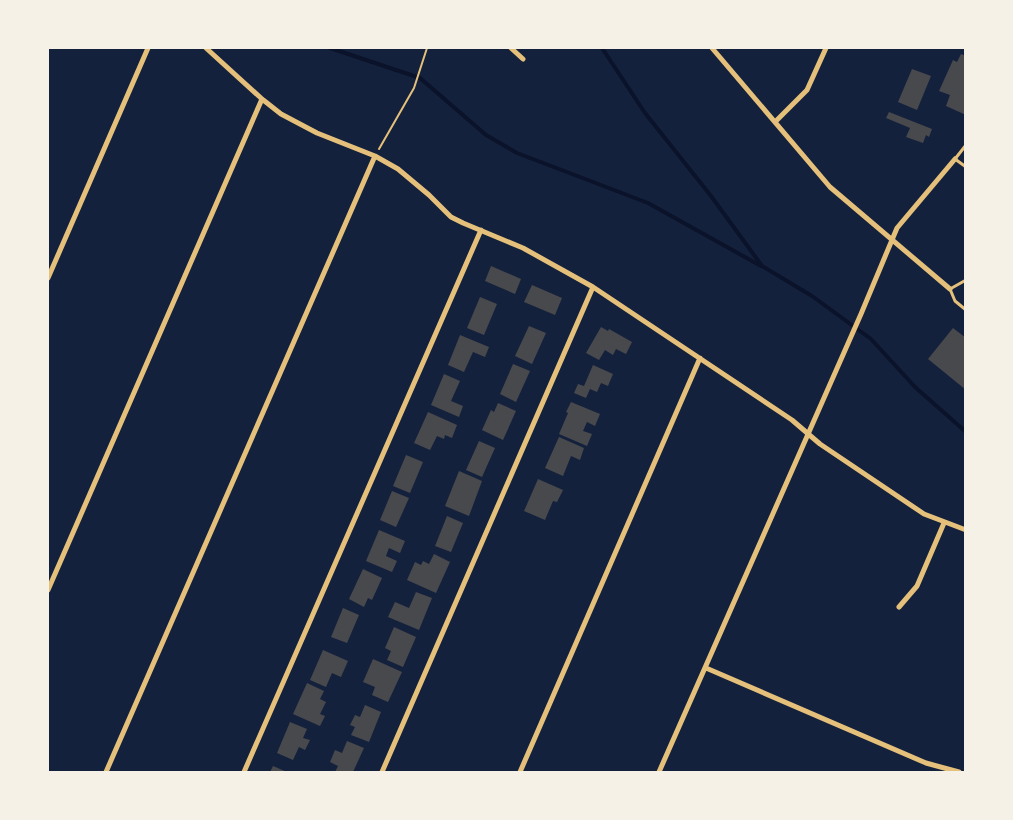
<svg xmlns="http://www.w3.org/2000/svg" width="1013" height="820" font-family="Roboto,sans-serif">
<style>
.lines{fill:none;stroke-linecap:round;stroke-linejoin:round}
.stream{stroke:#0b132b;stroke-width:4}
.building{fill:#48494c}
.path{stroke:#e5c07b;stroke-width:2}
.service{stroke:#e5c07b;stroke-width:3}
.minor{stroke:#e5c07b;stroke-width:5}
</style>
<rect width="100%" height="100%" fill="#14213d"/>
<g class="lines">
<!-- stream -->
<path class="stream" d="M 330,48 L 420,78 L 486,135 L 517,153 L 648,203 L 761,266
M 602,48 L 645,113 L 711,196 L 762,266 L 812,296 L 871,339 L 915,387 L 966,432"/>
</g>
<!-- building -->
<path class="building" d="M 961,54 L 966,56 L 966,115 L 946,106 L 950,95 L 939,91 L 953,60 L 957,62 Z
M 912,69 L 931,76 L 917,110 L 898,102 Z
M 889,112 L 932,129 L 929,137 L 926,135 L 923,143 L 906,137 L 910,128 L 886,118 Z
M 491,266 L 521,279 L 515,294 L 485,281 Z
M 532,285 L 562,298 L 555,315 L 524,302 Z
M 480,297 L 497,304 L 484,335 L 467,328 Z
M 529,326 L 546,333 L 532,364 L 515,356 Z
M 601,327 L 608,331 L 609,329 L 632,342 L 626,354 L 616,349 L 613,355 L 605,350 L 599,360 L 586,353 Z
M 953,328 L 966,338 L 966,390 L 928,359 Z
M 460,335 L 489,347 L 485,357 L 473,352 L 464,372 L 448,365 Z
M 513,364 L 530,371 L 516,402 L 500,394 Z
M 593,365 L 613,374 L 608,386 L 601,383 L 597,392 L 590,389 L 586,398 L 574,393 L 578,384 L 584,386 Z
M 444,374 L 460,381 L 451,401 L 463,406 L 459,417 L 431,405 Z
M 571,402 L 600,414 L 595,426 L 587,422 L 583,431 L 592,434 L 587,446 L 559,434 L 568,413 L 566,412 Z
M 498,403 L 516,411 L 503,440 L 482,430 L 491,410 L 494,412 Z
M 428,412 L 457,425 L 452,438 L 445,435 L 444,439 L 437,436 L 430,450 L 414,443 Z
M 559,437 L 584,448 L 580,460 L 571,456 L 563,476 L 545,468 Z
M 479,441 L 495,448 L 482,477 L 466,470 Z
M 406,455 L 423,462 L 410,493 L 393,486 Z
M 459,471 L 482,481 L 469,516 L 445,506 Z
M 538,479 L 563,490 L 557,502 L 553,501 L 545,520 L 524,511 Z
M 392,491 L 409,498 L 396,527 L 380,520 Z
M 447,516 L 463,523 L 451,552 L 435,546 Z
M 379,530 L 405,541 L 400,553 L 389,548 L 386,556 L 397,561 L 392,572 L 366,561 Z
M 434,554 L 450,562 L 436,593 L 407,580 L 415,562 L 421,565 L 423,561 L 429,564 Z
M 363,569 L 382,578 L 372,600 L 368,598 L 364,607 L 349,599 Z
M 416,592 L 432,598 L 419,630 L 388,617 L 395,602 L 409,608 Z
M 343,608 L 359,615 L 347,643 L 331,637 Z
M 394,627 L 416,637 L 403,667 L 387,660 L 391,651 L 385,648 Z
M 323,650 L 348,661 L 341,677 L 332,673 L 326,687 L 310,680 Z
M 373,659 L 402,672 L 388,702 L 372,695 L 375,687 L 363,682 Z
M 307,683 L 324,691 L 320,699 L 326,702 L 320,714 L 325,716 L 320,726 L 293,714 Z
M 365,705 L 381,712 L 369,742 L 351,735 L 355,727 L 350,725 L 355,715 L 360,717 Z
M 290,722 L 307,729 L 303,738 L 310,740 L 305,750 L 299,747 L 293,760 L 277,753 Z
M 347,741 L 364,748 L 353,772 L 335,772 L 338,766 L 330,762 L 335,750 L 342,753 Z
M 273,766 L 287,772 L 270,772 Z"/>
<g class="lines">
<!-- path -->
<path class="path" d="M 379,149 L 414,88 L 427,48"/>
<!-- service -->
<path class="service" d="M 966,145 L 955,159 L 966,167
M 966,280 L 950,289 L 955,301 L 966,310"/>
<!-- minor -->
<path class="minor" d="M 206,48 L 262,99 L 281,114 L 317,133 L 375,156 L 398,169 L 429,195 L 451,217 L 463,223 L 523,248 L 593,287 L 792,420 L 820,444 L 924,514 L 966,530
M 511,48 L 523,59
M 712,48 L 830,187 L 950,289
M 775,122 L 807,90 L 826,48
M 48,278 L 148,48
M 48,590 L 262,99
M 899,607 L 917,586 L 944,523
M 706,668 L 926,763 L 959,772
M 106,772 L 375,156
M 244,772 L 481,230
M 382,772 L 593,287
M 520,772 L 700,358
M 659,772 L 861,314 L 897,228 L 955,159"/>
</g>
<!-- border -->
<rect width="1013" height="820" fill="none" stroke="#f6f1e7" stroke-width="98"/>
</svg>
